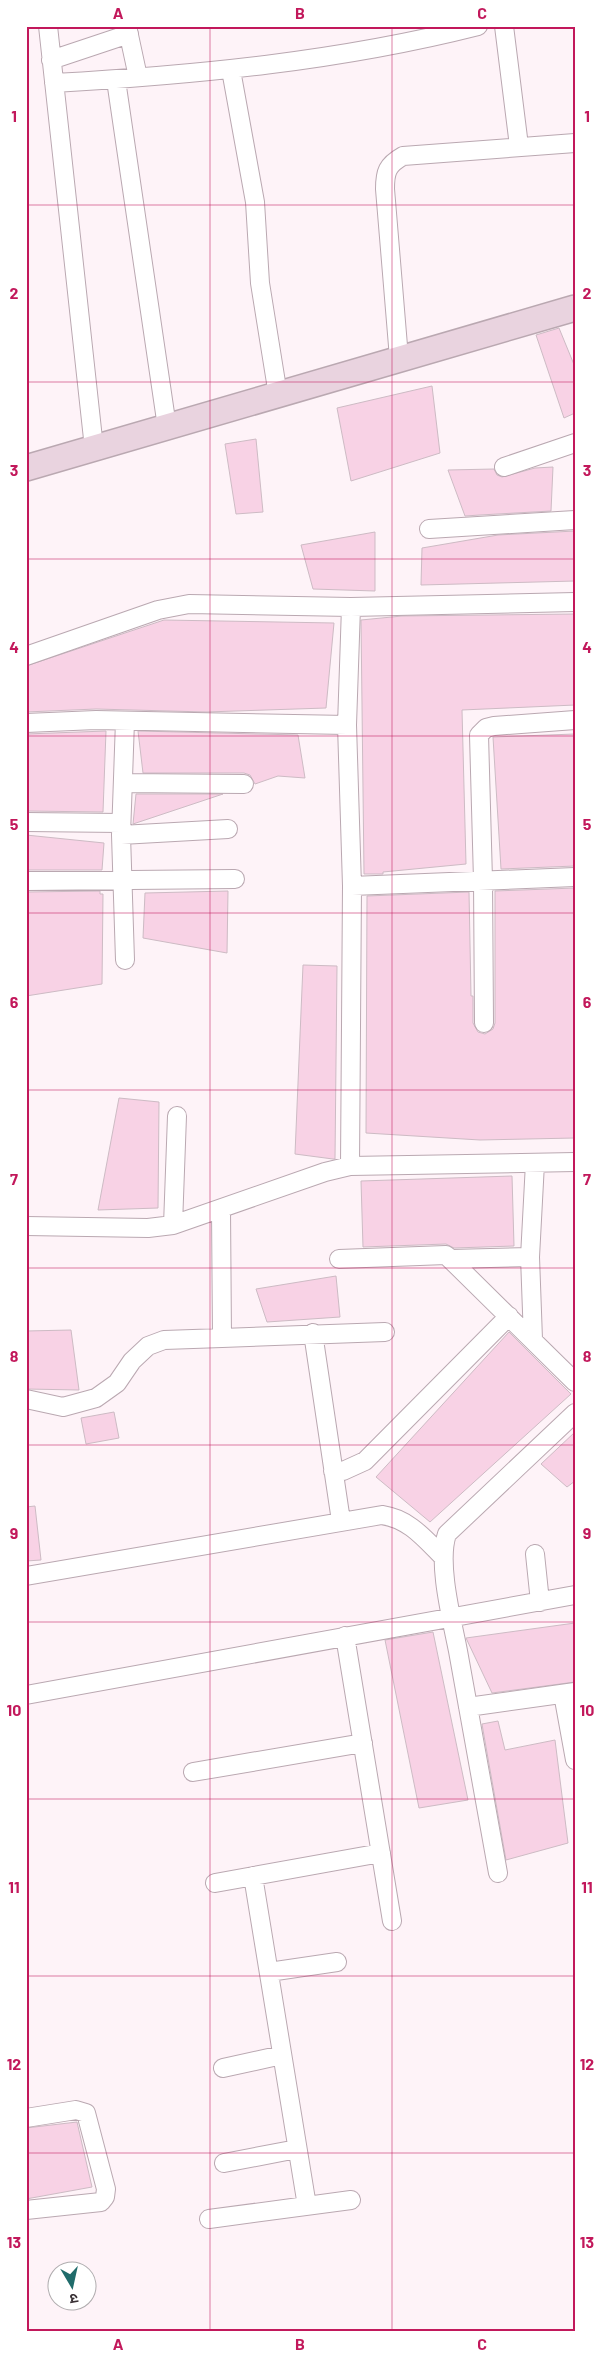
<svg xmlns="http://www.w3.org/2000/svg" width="601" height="2358" font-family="Barlow,'Noto Sans Devanagari',sans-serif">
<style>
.building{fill:#f8d2e5;stroke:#cdbbc4}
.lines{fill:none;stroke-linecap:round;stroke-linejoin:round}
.street-casing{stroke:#baa8b1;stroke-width:20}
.secondary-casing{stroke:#baa8b1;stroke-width:28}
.street{stroke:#fff;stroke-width:18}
.secondary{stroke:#e9d3df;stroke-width:25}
.grid{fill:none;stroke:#c2185b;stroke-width:1;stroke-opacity:0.55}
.neatline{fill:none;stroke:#c2185b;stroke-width:2}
.grid-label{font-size:16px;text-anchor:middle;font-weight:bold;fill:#c2185b}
</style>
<rect width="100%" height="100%" fill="#fef3f8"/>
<!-- building -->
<path class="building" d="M 559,328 L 575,367 L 575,413 L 564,418 L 536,335 Z
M 432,386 L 440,453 L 351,481 L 337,408 Z
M 256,439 L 263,512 L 236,514 L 225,444 Z
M 553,467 L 551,511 L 480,515 L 465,516 L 448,470 L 494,469 L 497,475 L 502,477 L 535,468 Z
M 575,531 L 575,581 L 421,585 L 422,548 L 498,535 Z
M 375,532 L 375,591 L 313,589 L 301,545 Z
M 575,614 L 575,705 L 462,710 L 466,864 L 383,872 L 383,874 L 364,874 L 361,620 L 402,616 Z
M 164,620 L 334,623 L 326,708 L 206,712 L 96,709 L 26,712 L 26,666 Z
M 106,731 L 103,812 L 26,811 L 26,734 Z
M 138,731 L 298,735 L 305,778 L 278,776 L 255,784 L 250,775 L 244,773 L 143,773 Z
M 575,734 L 575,866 L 501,869 L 493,737 Z
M 136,794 L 223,794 L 133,824 Z
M 26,835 L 104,843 L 102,870 L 26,870 Z
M 575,888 L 575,1138 L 480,1140 L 366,1133 L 367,896 L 469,892 L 471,996 L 473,996 L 473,1023 L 478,1032 L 485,1034 L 493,1029 L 495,1023 L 495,891 Z
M 100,891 L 100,894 L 103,894 L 102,984 L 26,996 L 26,892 Z
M 228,891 L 227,953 L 143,938 L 145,893 Z
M 303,965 L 337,966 L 335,1159 L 333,1159 L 295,1154 Z
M 119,1098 L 159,1102 L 158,1208 L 98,1210 Z
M 512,1176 L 514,1246 L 454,1248 L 446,1244 L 363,1247 L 361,1181 Z
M 336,1276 L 340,1317 L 267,1322 L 256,1289 Z
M 71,1330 L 79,1390 L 26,1389 L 26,1331 Z
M 509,1332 L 571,1394 L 430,1522 L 376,1477 Z
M 114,1412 L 119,1438 L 86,1444 L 81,1418 Z
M 575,1432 L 575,1481 L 567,1487 L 541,1464 Z
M 35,1506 L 41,1560 L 26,1561 L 26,1507 Z
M 575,1623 L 575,1682 L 492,1693 L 466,1638 Z
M 433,1632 L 468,1800 L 419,1808 L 385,1640 Z
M 498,1721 L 505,1750 L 555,1740 L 568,1843 L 506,1860 L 483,1730 L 482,1724 Z
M 77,2122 L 92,2187 L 26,2199 L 26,2128 Z"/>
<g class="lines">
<defs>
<path id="street" d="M 48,26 L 94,448
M 127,26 L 138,77
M 504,26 L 519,146
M 51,60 L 129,34
M 231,70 L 255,202 L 260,283 L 278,395
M 116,80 L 167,427
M 54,83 C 196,75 340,61 478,26
M 399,358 L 385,189 C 385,172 387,165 403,156 L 575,143
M 504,467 L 575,443
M 429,529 L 575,520
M 26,656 L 158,610 L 189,604 L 351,607 L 575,602
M 26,723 L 96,720 L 347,725
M 123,783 L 244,784
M 26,822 L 121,823
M 121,835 L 228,829
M 26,881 L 235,879
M 352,886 L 575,877
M 125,960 L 121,835 L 125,721
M 484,1023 L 483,880 L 479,735 L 486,728 L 494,726 L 575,720
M 350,1166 L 352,886 L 347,725 L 351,607
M 221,1209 L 222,1338 L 385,1332
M 173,1225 L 177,1116
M 26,1226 L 148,1228 L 173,1225 L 325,1172 L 350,1166 L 575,1162
M 446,1255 L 575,1382
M 339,1259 L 446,1255 L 451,1259 L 530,1257
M 313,1333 L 341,1521
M 533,1339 L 530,1257 L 535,1163
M 26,1399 L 63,1407 L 96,1398 L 117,1383 L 132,1361 L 148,1346 L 164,1340 L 222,1338
M 333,1471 L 343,1471 L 365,1461 L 509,1316
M 535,1554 L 540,1602
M 26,1576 L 382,1515 C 409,1519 424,1538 443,1557
M 345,1636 L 392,1921
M 563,1694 L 575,1760
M 26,1695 L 575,1595
M 468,1707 L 575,1692
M 193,1772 L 363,1743
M 498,1873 C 484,1799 471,1725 458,1651 C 452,1620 437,1563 447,1534 L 575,1413
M 253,1876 L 307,2206
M 215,1883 L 381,1853
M 269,1972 L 337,1962
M 223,2068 L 282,2055
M 26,2118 L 76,2110 L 86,2113 L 106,2189 L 105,2197 L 101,2202 L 26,2210
M 224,2163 L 297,2149
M 209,2219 L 351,2200"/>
<path id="secondary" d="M 26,468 L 575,308"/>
</defs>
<!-- street casing -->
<use href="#street" class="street-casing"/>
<!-- secondary casing -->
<use href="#secondary" class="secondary-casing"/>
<!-- street -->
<use href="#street" class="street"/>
<!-- secondary -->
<use href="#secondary" class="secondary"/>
</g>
<!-- grid -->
<path class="grid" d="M 210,26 L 210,2332M 392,26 L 392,2332M 26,205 L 575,205M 26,382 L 575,382M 26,559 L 575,559M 26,736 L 575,736M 26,913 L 575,913M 26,1090 L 575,1090M 26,1268 L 575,1268M 26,1445 L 575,1445M 26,1622 L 575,1622M 26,1799 L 575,1799M 26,1976 L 575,1976M 26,2153 L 575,2153"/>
<!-- border -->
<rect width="601" height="2358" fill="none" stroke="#ffffff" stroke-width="55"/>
<!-- north arrow -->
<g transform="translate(72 2286) rotate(171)"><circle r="24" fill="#ffffff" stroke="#b0adaf"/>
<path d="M0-4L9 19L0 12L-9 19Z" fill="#206c6b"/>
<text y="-8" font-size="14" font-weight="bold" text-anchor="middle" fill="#3a3236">उ</text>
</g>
<rect x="28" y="28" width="546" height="2302" class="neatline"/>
<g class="grid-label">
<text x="118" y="19">A</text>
<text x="300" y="19">B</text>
<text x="482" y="19">C</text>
<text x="14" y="122">1</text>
<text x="587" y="122">1</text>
<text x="14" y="299">2</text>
<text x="587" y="299">2</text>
<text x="14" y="476">3</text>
<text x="587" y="476">3</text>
<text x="14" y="653">4</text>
<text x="587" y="653">4</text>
<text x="14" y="830">5</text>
<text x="587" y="830">5</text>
<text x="14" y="1008">6</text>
<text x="587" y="1008">6</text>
<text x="14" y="1185">7</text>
<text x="587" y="1185">7</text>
<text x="14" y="1362">8</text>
<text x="587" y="1362">8</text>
<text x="14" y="1539">9</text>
<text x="587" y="1539">9</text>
<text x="14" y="1716">10</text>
<text x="587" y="1716">10</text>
<text x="14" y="1893">11</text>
<text x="587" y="1893">11</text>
<text x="14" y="2070">12</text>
<text x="587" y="2070">12</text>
<text x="14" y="2248">13</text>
<text x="587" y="2248">13</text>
<text x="118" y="2350">A</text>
<text x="300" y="2350">B</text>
<text x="482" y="2350">C</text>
</g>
</svg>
